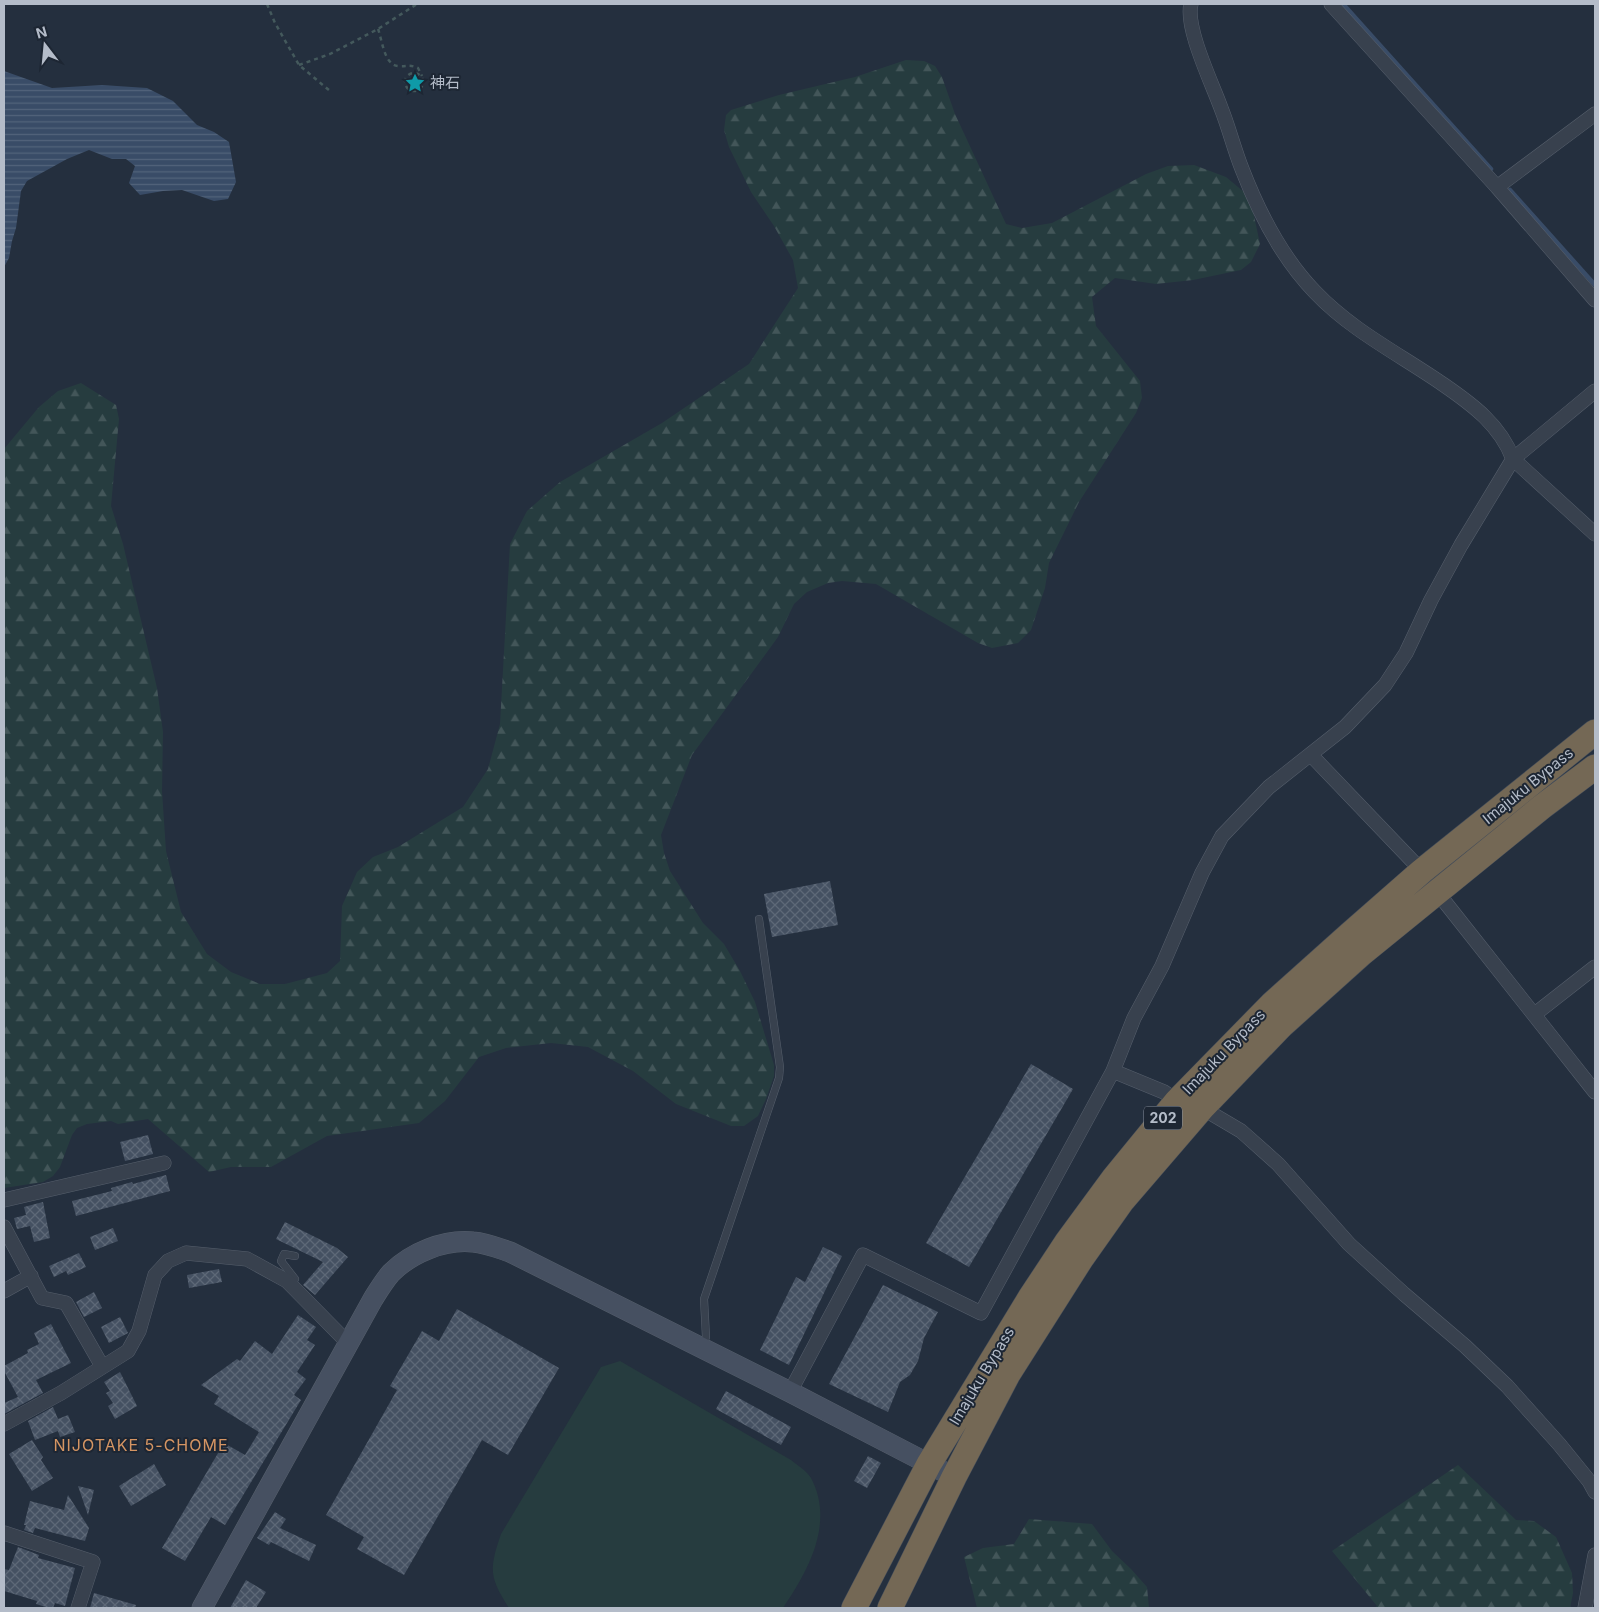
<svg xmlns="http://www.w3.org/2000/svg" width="1599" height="1612" font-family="Inter,'Noto Sans JP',sans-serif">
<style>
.forest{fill:url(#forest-firs)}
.pitch{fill:#263c3f}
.water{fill:url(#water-rules)}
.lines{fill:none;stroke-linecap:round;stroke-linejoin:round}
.stream{stroke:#394c67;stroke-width:4.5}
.building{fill:url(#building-cross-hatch)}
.lane-casing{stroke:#565f6c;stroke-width:8}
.street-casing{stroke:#565f6c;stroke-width:15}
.secondary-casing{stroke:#565f6c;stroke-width:21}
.highway-casing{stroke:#434c59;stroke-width:26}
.path{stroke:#44595c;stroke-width:2.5;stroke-dasharray:4 4;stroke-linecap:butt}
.lane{stroke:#38414e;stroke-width:7}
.street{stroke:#38414e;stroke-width:14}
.secondary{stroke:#465061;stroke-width:20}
.highway{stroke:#746855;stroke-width:25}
.labels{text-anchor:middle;stroke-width:4;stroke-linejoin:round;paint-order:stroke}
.shield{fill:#1d2633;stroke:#878f9c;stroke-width:1}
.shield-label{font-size:14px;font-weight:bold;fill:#b4bcc9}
.poi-label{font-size:15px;fill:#b4bcc9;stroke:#1d2633;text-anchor:start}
.street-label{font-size:15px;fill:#b4bcc9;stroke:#1d2633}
.neighbourhood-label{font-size:16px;letter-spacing:1px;fill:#d59563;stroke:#1d2633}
</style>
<defs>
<pattern id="forest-firs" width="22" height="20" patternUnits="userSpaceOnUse" patternTransform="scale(1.25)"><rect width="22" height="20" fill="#263c3f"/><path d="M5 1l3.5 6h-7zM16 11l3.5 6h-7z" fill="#435659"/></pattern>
<pattern id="water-rules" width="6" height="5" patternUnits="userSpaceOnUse" patternTransform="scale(1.25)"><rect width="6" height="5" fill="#394c67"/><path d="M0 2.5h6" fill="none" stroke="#53647b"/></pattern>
<pattern id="building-cross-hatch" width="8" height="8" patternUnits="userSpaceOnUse" patternTransform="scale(1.25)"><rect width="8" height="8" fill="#455162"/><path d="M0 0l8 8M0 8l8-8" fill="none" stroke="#5d6877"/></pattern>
</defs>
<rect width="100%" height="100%" fill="#242f3e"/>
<!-- forest -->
<path class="forest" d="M 906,60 L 924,61 L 935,66 L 942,77 L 955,114 L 1006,224 L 1022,228 L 1052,223 L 1146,174 L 1168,166 L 1194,165 L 1226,177 L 1250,197 L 1260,244 L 1251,262 L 1241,270 L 1193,280 L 1156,284 L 1115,278 L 1092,297 L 1096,326 L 1140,381 L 1142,398 L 1136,413 L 1079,502 L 1049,563 L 1045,588 L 1031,630 L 1018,643 L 992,648 L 978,643 L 876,584 L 842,581 L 828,583 L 807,592 L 794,604 L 778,637 L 692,755 L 661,835 L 664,853 L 670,871 L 703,923 L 724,944 L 740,971 L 755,1002 L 774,1065 L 774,1076 L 766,1099 L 758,1116 L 744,1126 L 731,1126 L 676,1104 L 633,1071 L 588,1047 L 551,1043 L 506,1048 L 479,1057 L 445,1101 L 419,1123 L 327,1136 L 271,1167 L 231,1167 L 209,1172 L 148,1119 L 118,1124 L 111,1121 L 87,1124 L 77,1128 L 72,1135 L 60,1167 L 53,1176 L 43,1182 L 4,1188 L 4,449 L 39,407 L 58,391 L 81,383 L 116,405 L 119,419 L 111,506 L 123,544 L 157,688 L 163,732 L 162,791 L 166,851 L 181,912 L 207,954 L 231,972 L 260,984 L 285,984 L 327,973 L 340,961 L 342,906 L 357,872 L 373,857 L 398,847 L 463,807 L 488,769 L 500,724 L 510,544 L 527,511 L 560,482 L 662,423 L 749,364 L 798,288 L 793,260 L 774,226 L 751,192 L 729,147 L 724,130 L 726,115 L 731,110 L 779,95 L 855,77 Z
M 1458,1465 L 1516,1520 L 1534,1521 L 1556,1537 L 1572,1573 L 1573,1593 L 1570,1608 L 1374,1608 L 1377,1606 L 1332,1551 Z
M 1029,1519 L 1092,1524 L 1112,1551 L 1131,1569 L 1147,1587 L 1149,1608 L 977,1608 L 964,1557 L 983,1548 L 1014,1544 Z"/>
<!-- pitch -->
<path class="pitch" d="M 620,1361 L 791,1460 C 797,1465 807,1471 811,1478 C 835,1523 808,1571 783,1608 L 509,1608 C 489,1577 489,1569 501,1534 L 601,1367 Z"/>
<!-- water -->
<path class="water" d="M 4,71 L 52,88 L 102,85 L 147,88 L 173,101 L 197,125 L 214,132 L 229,142 L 236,182 L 228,199 L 214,201 L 182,190 L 163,191 L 140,195 L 129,183 L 135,166 L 126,159 L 112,159 L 89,150 L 67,159 L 27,181 L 21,191 L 16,228 L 12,241 L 9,258 L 4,267 Z"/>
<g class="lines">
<!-- stream -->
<path class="stream" d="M 1343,4 L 1491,169
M 1510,190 L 1595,285"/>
</g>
<!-- building -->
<path class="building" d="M 830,881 L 838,925 L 772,937 L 764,894 Z
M 1031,1064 L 1073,1089 L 969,1267 L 926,1243 Z
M 148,1135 L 153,1154 L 125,1161 L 120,1142 Z
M 166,1175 L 170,1191 L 76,1216 L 72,1201 L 112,1191 L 111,1188 L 132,1182 L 133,1184 Z
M 43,1202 L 50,1238 L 34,1242 L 30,1226 L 17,1229 L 14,1218 L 26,1215 L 24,1207 Z
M 285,1222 L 337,1248 L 348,1257 L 315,1295 L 303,1285 L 323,1262 L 276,1239 Z
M 113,1228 L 118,1241 L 95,1250 L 90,1237 Z
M 823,1247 L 842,1256 L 789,1365 L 760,1350 L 796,1277 L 805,1282 Z
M 79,1253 L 86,1267 L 68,1275 L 66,1271 L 54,1277 L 49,1266 Z
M 219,1269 L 222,1282 L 189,1288 L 187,1275 Z
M 883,1285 L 938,1312 L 924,1338 L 918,1361 L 910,1375 L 900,1382 L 888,1412 L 829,1384 Z
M 94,1292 L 102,1308 L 84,1317 L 76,1302 Z
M 457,1309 L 559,1368 L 508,1455 L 482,1440 L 404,1575 L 357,1549 L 364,1537 L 326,1515 L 397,1390 L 390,1386 L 422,1331 L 439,1341 Z
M 298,1315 L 316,1327 L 307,1340 L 315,1345 L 297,1372 L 306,1379 L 294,1395 L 301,1400 L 225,1525 L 211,1517 L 185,1561 L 162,1548 L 224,1443 L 245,1455 L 259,1432 L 214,1404 L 219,1396 L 201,1385 L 237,1359 L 240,1361 L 255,1341 L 272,1354 Z
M 120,1317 L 128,1333 L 109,1343 L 101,1327 Z
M 51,1324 L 71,1363 L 36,1380 L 43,1393 L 4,1414 L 4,1403 L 18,1397 L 4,1371 L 4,1366 L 28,1353 L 27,1350 L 39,1344 L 34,1333 Z
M 120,1372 L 137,1406 L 115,1419 L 108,1406 L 113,1403 L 106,1393 L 110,1391 L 104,1382 Z
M 726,1391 L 791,1427 L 781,1445 L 716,1409 Z
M 53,1407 L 58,1419 L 68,1415 L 75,1432 L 60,1437 L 58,1431 L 35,1440 L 28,1421 Z
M 32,1440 L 43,1457 L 41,1460 L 53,1478 L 32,1491 L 9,1454 Z
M 868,1456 L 881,1463 L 867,1488 L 854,1481 Z
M 154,1464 L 166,1485 L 131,1506 L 119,1486 Z
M 78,1486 L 94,1490 L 88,1515 Z
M 68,1495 L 89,1528 L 85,1541 L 35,1528 L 33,1533 L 24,1530 L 26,1525 L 24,1525 L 30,1501 L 64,1510 Z
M 275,1512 L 286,1519 L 280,1528 L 316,1545 L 309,1561 L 271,1542 L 269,1545 L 257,1538 Z
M 18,1547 L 39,1555 L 38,1558 L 75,1568 L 65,1606 L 55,1603 L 53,1608 L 49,1608 L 36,1604 L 37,1601 L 4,1591 L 4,1569 L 9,1570 Z
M 246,1580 L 266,1592 L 256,1608 L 230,1608 Z
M 94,1593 L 136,1605 L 135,1608 L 90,1608 Z"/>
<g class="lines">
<defs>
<path id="lane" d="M 290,1284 L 295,1279 L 281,1261 L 284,1254 L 295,1256
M 703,1345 L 706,1337 L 704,1299 L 779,1078 L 780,1067 L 759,919"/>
<path id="street" d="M 1191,4 C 1185,28 1212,83 1221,108 C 1229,128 1234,149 1242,169 C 1259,213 1282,258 1315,292 C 1352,331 1401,355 1444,385 C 1473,405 1500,425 1513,459 L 1595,534
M 1331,4 L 1497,187 L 1595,300
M 1497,187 L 1595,114
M 1311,755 L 1422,871
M 1437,892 L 1595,1092
M 1535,1014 L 1595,967
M 1113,1071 L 1164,1092 L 1177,1101
M 1202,1108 L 1241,1131 L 1278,1164 L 1349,1244 L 1404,1294 L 1465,1346 L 1507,1386 L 1559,1444 L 1589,1481 L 1595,1492
M 4,1200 L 164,1163
M 4,1227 L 42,1298 L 66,1303 L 102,1366
M 4,1291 L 31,1276
M 790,1392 L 863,1255 L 981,1313 L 1113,1071 L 1134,1018 L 1162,966 L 1202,873 L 1222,836 L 1269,787 L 1345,727 L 1385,685 L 1406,653 L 1431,600 L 1461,545 L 1513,459 L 1595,391
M 4,1424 L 61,1393 L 128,1351 L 139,1331 L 155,1275 L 168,1261 L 186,1253 L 247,1259 L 287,1281 L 348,1343
M 4,1533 L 93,1562 L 78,1608
M 1585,1608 L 1595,1555"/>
<path id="secondary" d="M 202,1608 L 373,1299 C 378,1291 384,1281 391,1273 C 411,1253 444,1239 473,1242 C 486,1243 498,1248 510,1252 L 790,1392 L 954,1477"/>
<path id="highway" d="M 854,1608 L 929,1464 L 1030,1298 L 1067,1242 L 1114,1178 L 1177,1101 L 1272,1004 L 1349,935 L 1422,871 L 1595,732
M 890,1608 L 954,1477 L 1008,1374 L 1081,1259 L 1122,1201 L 1202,1108 L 1281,1026 L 1361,954 L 1543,806 L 1595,767"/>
</defs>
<!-- lane casing -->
<use href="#lane" class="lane-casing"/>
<!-- street casing -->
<use href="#street" class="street-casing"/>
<!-- secondary casing -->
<use href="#secondary" class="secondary-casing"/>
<!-- highway casing -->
<use href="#highway" class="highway-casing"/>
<!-- path -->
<path class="path" d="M 267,4 L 275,23 L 299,65 L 330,91
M 378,29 C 382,39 384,65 398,66 C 407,67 409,64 418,68 L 422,76
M 299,65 L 330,54 L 378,29 L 417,4
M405 82a9 9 0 1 1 18 0a9 9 0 1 1-18 0Z"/>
<!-- lane -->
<use href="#lane" class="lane"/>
<!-- street -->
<use href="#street" class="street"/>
<!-- secondary -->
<use href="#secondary" class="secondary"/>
<!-- highway -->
<use href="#highway" class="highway"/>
</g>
<!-- icons -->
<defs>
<symbol id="sight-bare" viewBox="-9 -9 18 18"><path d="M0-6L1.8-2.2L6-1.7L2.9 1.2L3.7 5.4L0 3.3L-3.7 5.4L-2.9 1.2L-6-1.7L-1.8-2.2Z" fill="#0f9aa8" stroke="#1d2633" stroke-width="2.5" paint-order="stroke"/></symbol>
</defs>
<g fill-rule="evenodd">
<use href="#sight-bare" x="401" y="69" width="28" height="28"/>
</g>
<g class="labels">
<!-- shield labels -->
<rect class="shield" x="1144" y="1106.5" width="38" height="23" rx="4"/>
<g class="shield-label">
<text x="1163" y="1123">202</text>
</g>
<!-- poi labels -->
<g class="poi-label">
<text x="430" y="88">神石</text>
</g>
<!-- street labels -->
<g class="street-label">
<text transform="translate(1528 786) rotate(-39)" y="5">Imajuku Bypass</text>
<text transform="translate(1224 1052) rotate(-46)" y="5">Imajuku Bypass</text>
<text transform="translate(982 1376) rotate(-59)" y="5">Imajuku Bypass</text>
</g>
<!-- neighbourhood labels -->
<g class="neighbourhood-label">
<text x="141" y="1451">NIJOTAKE 5-CHOME</text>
</g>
</g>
<!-- border -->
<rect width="1599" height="1612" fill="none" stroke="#b4bcc9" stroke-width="10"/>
<!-- north arrow -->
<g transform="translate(45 45) rotate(344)" stroke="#1d2633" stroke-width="4" paint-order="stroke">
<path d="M0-4L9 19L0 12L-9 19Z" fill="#b4bcc9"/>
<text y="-8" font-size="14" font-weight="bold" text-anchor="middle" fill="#b4bcc9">N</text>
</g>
</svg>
